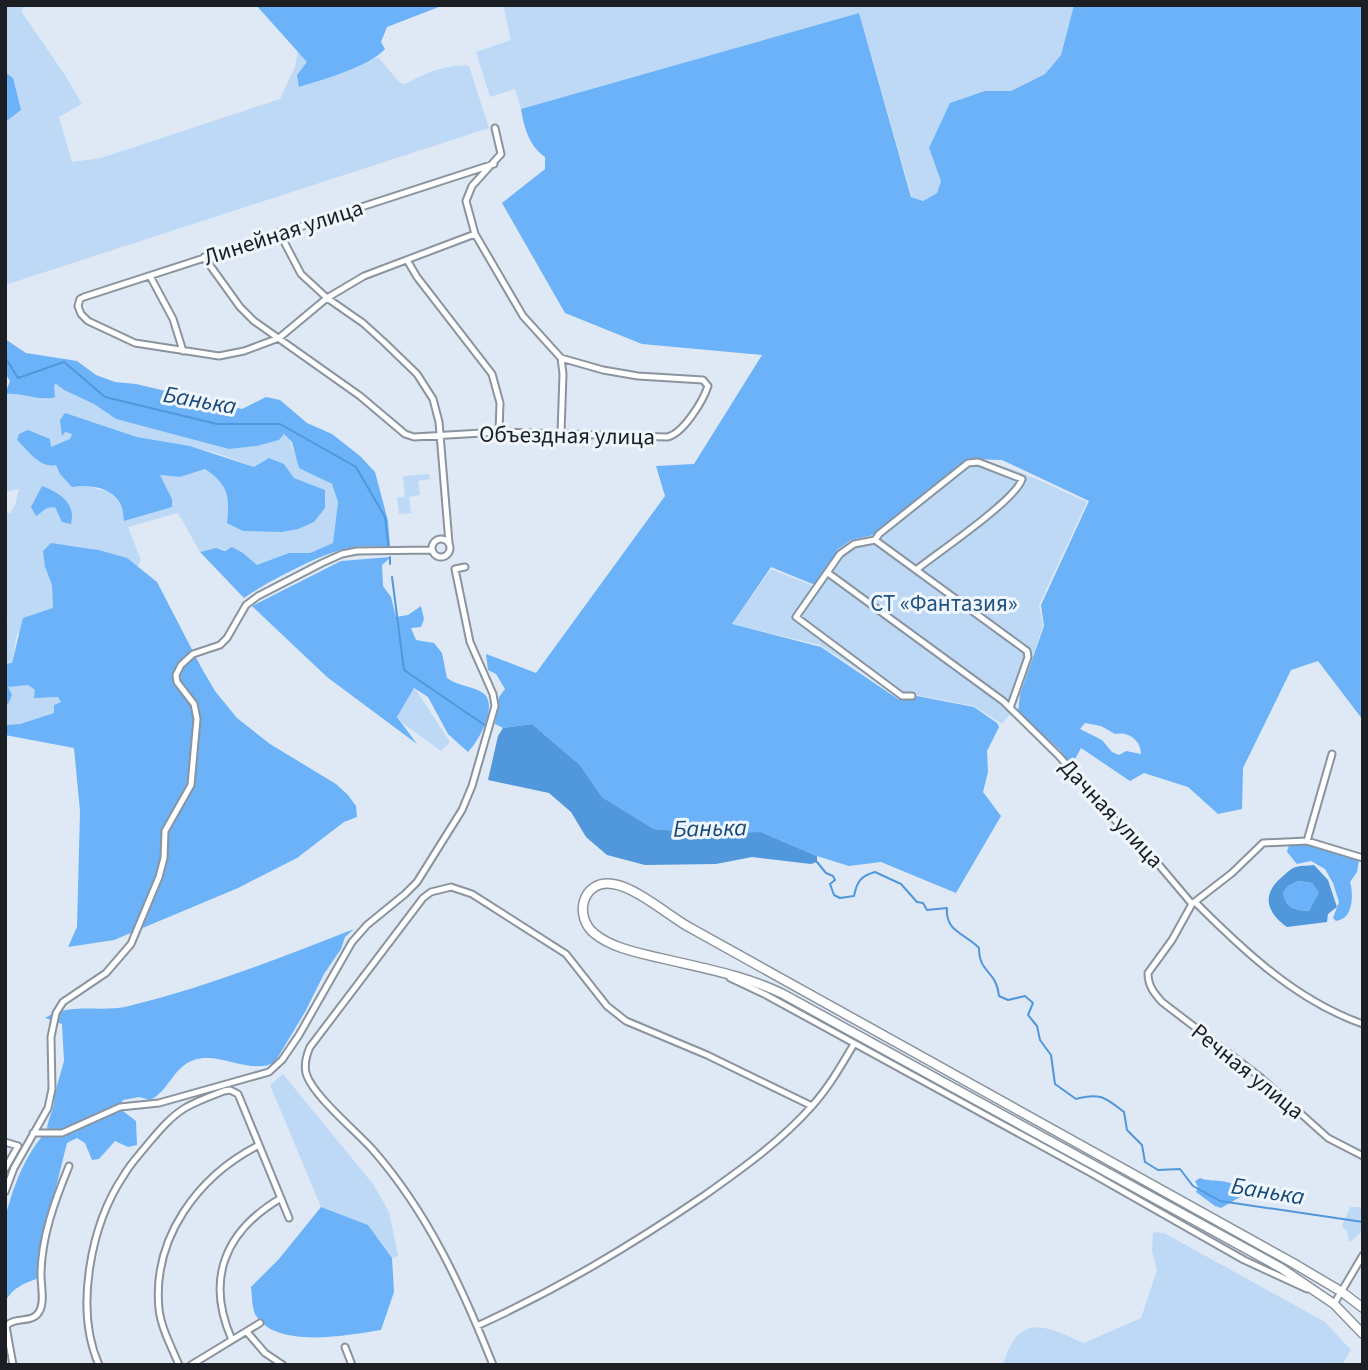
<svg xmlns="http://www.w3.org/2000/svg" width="1368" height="1370" font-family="'Source Sans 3',sans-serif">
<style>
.green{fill:#bdd9f6;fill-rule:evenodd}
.forest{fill:#6bb2f9;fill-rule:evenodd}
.water{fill:#5097dc;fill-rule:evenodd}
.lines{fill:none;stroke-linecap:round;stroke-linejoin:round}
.stream{stroke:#5097dc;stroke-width:2}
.street-casing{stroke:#8a949e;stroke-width:9}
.secondary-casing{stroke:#8a949e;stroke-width:11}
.street{stroke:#fff;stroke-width:5}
.secondary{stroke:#fff;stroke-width:8}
.labels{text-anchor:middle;stroke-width:6;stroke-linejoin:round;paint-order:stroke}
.street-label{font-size:23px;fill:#1b1f23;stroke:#f0f6fd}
.park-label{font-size:23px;fill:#215280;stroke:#f0f6fd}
.water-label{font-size:24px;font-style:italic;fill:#164876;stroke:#f0f6fd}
</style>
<rect width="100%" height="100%" fill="#dfe9f5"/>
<!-- green -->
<path class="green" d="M 5,5 L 26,5 L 21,11 L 65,75 L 82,104 L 59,117 L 72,162 L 101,158 L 280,99 L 295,67 L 298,50 L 308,62 L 297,75 L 339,74 L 378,57 L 399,82 L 405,84 C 423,74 448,63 469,66 L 489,128 L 5,285 Z
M 503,5 L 1074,5 L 1061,55 L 1045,74 L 1011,91 L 985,91 L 929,148 L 941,181 L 937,193 L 923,201 L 912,197 L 859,13 L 521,109 L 515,89 L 490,97 L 476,52 L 511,40 Z
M 56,384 L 64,390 L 94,404 L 116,419 L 229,449 L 257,446 L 279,440 L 284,433 C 294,444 290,443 295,454 C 302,470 318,478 332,484 L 338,501 L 333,543 L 310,553 L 289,553 L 256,566 L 243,553 L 216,548 L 200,552 L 178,513 L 128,527 L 141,560 L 137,568 C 120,552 93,549 70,545 L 45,567 L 52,585 L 53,609 L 17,634 L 12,663 L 5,664 L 5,626 L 8,623 L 5,619 L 5,513 L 10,513 L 15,505 L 19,489 L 5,492 L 5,394 L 18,392 L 47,400 L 54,385 ZM 95,423 L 137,437 L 190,446 L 219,454 L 254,467 L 284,464 L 294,478 L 325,490 L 261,530 L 243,531 L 227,522 C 230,495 228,485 205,469 L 180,477 L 160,475 L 172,499 L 124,521 L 121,504 L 109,491 L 97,489 L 56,464 L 28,430 L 50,448 L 70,439 L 73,434 L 65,432 Z
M 969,460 C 1003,460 1055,488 1087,502 L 1039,605 L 1043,626 L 1015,708 L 1002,724 L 974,706 L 916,695 L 910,699 L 901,697 L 820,645 L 732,624 L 771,569 L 816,587 L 840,551 L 852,541 L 873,536 Z
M 429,474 L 430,479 L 418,481 L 420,495 L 409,497 L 411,513 L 399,514 L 397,498 L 405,497 L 403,476 Z
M 28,685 L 46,698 L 58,697 L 61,702 L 54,713 L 20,724 L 5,725 L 7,687 Z
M 398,685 L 416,690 L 450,742 L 441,751 L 401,722 L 388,699 Z
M 283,1074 L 373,1184 L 389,1212 L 398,1256 L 392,1258 L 368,1225 L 321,1207 L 270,1085 Z
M 1350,1207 L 1363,1207 C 1363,1225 1366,1232 1349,1242 L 1347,1231 L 1342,1226 Z
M 1153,1232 L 1164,1233 L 1325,1322 L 1351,1350 L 1342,1365 L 1002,1365 C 1006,1358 1007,1351 1011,1345 C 1029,1312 1059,1333 1084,1343 L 1141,1318 L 1157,1270 L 1152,1251 Z"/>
<!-- forest -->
<path class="forest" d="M 256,5 L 444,5 L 387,27 L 381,42 L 385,49 C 370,66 322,80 299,87 L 297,75 L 307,62 Z
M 1074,5 L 1363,5 L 1363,720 L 1318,661 L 1291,670 L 1243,768 L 1242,809 L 1218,814 L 1188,787 L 1144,773 L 1130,781 L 1081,748 L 1074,761 L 1068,763 L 1060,750 L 1018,712 L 1020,694 L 1044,626 L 1041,605 L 1089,501 L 1002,460 L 968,459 L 874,535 L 851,540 L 837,550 L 831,565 L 815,585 L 771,567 L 732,624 L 821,647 L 898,699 L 910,700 L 917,696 L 974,707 L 997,723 L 999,727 L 987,751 L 988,772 L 983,792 L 1001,816 L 956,893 L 881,862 L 849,866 L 817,856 L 761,832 L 702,833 L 654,829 L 602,797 L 580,765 L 532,724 L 503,728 L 495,724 L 499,697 L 505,689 L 496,674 L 488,670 L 486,654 L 536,673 L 665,496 L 656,466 L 694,464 L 762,355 L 642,344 L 565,313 L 502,203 L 545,169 L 545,157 C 529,146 524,127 521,109 L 859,13 L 911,197 L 923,201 L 937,193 L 941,181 L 929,148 L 950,103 L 985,91 L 1011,91 L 1045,74 L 1061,55 ZM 1085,723 L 1101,726 L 1115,734 C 1128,731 1141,740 1141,754 L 1126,751 L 1119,755 L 1112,752 L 1102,740 L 1080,729 Z
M 5,72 L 13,78 L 21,110 L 5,122 Z
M 5,339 L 26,353 L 77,361 L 96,375 L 115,382 L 136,384 L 242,409 L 266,397 L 280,400 L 307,423 L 332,434 L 360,456 L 375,472 L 388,521 L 390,547 C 374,547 357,545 341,550 C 317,556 265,583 244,598 L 200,552 L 216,548 L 225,551 L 232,547 L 243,553 L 257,565 L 289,553 L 310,553 L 333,543 L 338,502 L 332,484 L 299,468 L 292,442 L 284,434 L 279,440 L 257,446 L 229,449 L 116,419 L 94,404 L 64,390 L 56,384 L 54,385 L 55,397 C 41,402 23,392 5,394 L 10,381 L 5,373 Z
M 65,413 L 137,437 L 190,446 L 254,467 L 269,458 L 284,464 L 294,478 L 325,490 L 325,508 L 314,522 L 298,529 L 281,532 L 243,531 L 227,523 C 230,495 228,485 205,469 L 180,477 L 160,475 L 172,499 L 172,507 L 124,521 C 123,516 123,508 120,503 C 111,487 89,484 72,487 L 60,474 L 56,465 C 40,469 28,450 17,440 L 19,434 L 28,430 L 50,439 L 51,447 L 70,439 L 72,434 L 65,432 L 62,436 L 60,420 Z
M 42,486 C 60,493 76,503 71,524 L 62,522 L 55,507 L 47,508 L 36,516 L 31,507 Z
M 51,543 L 99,550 L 127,558 L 157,582 L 201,667 L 215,691 L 237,718 L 270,744 L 336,784 L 348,795 L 356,806 L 357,817 L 344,822 L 297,858 L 238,888 L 114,940 L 68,947 L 77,927 L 80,811 L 74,748 L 5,735 L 5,725 L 20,724 L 54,713 L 54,705 L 61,702 L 58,697 L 34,698 L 35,690 L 28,685 L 8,687 L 12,695 L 8,704 L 5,704 L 5,664 L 12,663 L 23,618 L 53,608 L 52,585 L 45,567 L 43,551 Z
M 391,557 L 382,565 L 383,586 L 391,597 L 396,617 L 408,615 L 421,606 L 424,619 L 421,627 L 411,628 L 416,640 L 434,643 L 442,653 L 447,678 C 460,687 473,686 483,693 C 499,705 479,741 468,752 L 448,734 L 428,697 L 414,688 L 397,717 L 417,744 L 327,677 L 252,606 L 341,561 Z
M 1308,843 L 1359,860 L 1357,872 L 1350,882 C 1353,891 1353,908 1346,916 C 1345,918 1338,921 1336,921 L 1333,918 L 1339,902 L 1333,883 L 1325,869 L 1311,861 L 1297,864 L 1287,852 L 1289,845 Z
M 1298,881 L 1312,883 L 1320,894 L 1309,911 C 1294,910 1287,909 1283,893 L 1288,886 Z
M 354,929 L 345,937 L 341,949 L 324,974 L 305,1012 L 275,1062 C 251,1076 220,1051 194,1060 C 173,1067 169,1091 150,1100 L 139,1097 L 123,1100 L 119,1108 L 136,1121 L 137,1145 L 128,1147 L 115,1141 L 99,1159 L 92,1160 L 85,1143 L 77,1138 L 67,1143 L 41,1247 L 39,1278 C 24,1283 12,1288 5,1302 C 5,1278 1,1243 5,1220 C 11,1191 26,1152 47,1131 C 47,1119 56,1107 54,1096 L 64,1061 L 62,1024 L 45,1018 C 70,1002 101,1013 129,1006 C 207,987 280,958 354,929 Z
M 1200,1178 C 1216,1184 1234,1175 1242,1196 L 1221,1208 L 1215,1206 L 1196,1192 L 1198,1187 L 1195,1181 Z
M 321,1207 L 368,1225 L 392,1258 L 394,1292 L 381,1330 C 348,1335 275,1350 255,1314 C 252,1307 252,1295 251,1287 L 279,1259 Z"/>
<!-- water -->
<path class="water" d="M 532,724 L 580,765 L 602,797 L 654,829 L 702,833 L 761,832 L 817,856 L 817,862 L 811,864 L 752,857 L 716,864 L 645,865 L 607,855 L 586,837 L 571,812 L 549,793 L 488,780 L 498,736 L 503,728 Z
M 1314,865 L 1328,880 L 1337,907 L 1328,914 L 1327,922 L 1287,927 C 1266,912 1261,894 1283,876 C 1287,873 1291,868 1296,867 C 1302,865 1308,866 1314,865 ZM 1298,881 L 1312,883 L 1319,893 L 1309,911 C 1294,910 1287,909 1283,893 L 1288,886 Z"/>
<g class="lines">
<!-- stream -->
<path class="stream" d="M 5,357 L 18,378 L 64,362 L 105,397 L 217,424 L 280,424 L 356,467 L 385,517 L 389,550
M 390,557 L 390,564
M 392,577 L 404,670 L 486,726
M 817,862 L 826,873 L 833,876 L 835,880 L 830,884 L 834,895 L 840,898 L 854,896 C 857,881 861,876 875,872 L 901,884 L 917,902 L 923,903 L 927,910 L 947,908 C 945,932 965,933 979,948 C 979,974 996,969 999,996 L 1008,1000 L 1025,996 L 1033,1003 L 1028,1015 L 1037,1026 L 1040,1040 L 1051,1055 L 1055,1084 L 1076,1099 C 1100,1092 1106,1098 1124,1112 L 1127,1130 L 1142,1145 L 1145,1162 L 1158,1170 L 1180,1169 L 1193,1186 L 1220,1201 L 1363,1222"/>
<defs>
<path id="street" d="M 495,128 L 501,154 L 472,186 L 466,201 L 475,234 L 523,316 L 561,358 L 563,374 L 561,433
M 279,232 L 301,274 L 327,298 L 363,323 L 385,343 L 417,374 L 433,399 L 439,422 L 449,543
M 475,234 L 364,276 L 327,298 L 279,338 L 244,351 L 219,356 L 135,343 L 88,321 L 81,314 L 78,306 L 80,299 L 84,297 L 494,164
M 204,257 L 240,307 L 254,321 L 360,396 L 405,434 L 414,437 L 499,432 L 667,437 C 683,434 703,401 708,386 L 703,380 L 638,376 L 603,370 L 561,358
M 407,260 L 417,277 L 492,374 L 500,403 L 499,432
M 150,276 L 173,319 L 183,351
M432 548a9 9 0 1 1 18 0a9 9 0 1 1-18 0Z
M 875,540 L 879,534 L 968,463 L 978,462 L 1022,479 C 1016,500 937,553 916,570
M 828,573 L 1003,701 L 1059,756 L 1116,821 L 1143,846 L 1192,904
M 912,696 L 902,696 L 796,617 L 840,554 L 854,544 L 875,540 L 1027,651 L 1028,657 L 1010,708
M 1307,841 L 1332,754
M 1363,858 L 1307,841 L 1263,843 L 1232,873 L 1192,904 L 1172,940 L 1148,973 C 1148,986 1154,993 1162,1002 L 1260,1077 L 1328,1138 L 1363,1156
M 1196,903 C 1245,952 1297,1001 1363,1024
M 730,978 L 766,995 L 1091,1173 L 1244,1260 L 1307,1289
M 33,1133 L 62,1133 L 120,1107 L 159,1103 L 269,1072 L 282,1060 L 299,1035 L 352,942 L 367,925 L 405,894 L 417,882 L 462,810 L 472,786 L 495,706 L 493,694 L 470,642 L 455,569 L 465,567
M 5,1142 L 18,1146 L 5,1169
M 5,1192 L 14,1168 L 48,1108 L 52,1089 L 51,1037 L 56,1013 L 63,1002 L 106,973 L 131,944 L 159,877 L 164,858 L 165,831 L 191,785 L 197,719 L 194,704 L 177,682 L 176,675 L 181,665 L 193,654 L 220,645 L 227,638 L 246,605 L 258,596 L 322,563 L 342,554 L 357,551 L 432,550
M 1334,1304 L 1363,1255
M 477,1326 C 560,1288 630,1246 705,1195 C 743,1168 781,1141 812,1106 C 829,1087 841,1066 854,1044
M 247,1332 L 265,1353 L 283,1365
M 232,1340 C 205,1279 225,1231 281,1198
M 345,1347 L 352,1365
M 13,1365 L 6,1326 C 15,1316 32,1324 39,1312 C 45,1303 41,1286 41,1275 C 41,1238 55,1200 69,1166
M 99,1365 C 74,1309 91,1224 124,1175 C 130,1164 139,1155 147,1145 C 158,1132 170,1117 185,1108 C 197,1101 211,1096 224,1091 L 230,1090 L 238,1094 L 289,1218
M 179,1365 C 172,1348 161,1328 159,1309 C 152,1238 198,1176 259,1145
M 191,1365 L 260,1323
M 493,1365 C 462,1287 428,1213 373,1150 C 356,1131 312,1095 306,1073 C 304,1064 306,1056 310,1047 L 423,898 L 431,892 L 451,887 L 472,894 L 566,954 L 607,1006 L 626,1021 L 707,1055 L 812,1106"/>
<path id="secondary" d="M 1363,1308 L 1342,1292 L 1293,1263 L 687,926 C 667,914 635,887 613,884 C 582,879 573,917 595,934 C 612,948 639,953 660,958 C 702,968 744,975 783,994 L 1281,1268 L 1334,1304 L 1363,1334"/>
</defs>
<!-- street casing -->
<use href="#street" class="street-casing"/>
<!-- secondary casing -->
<use href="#secondary" class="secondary-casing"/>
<!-- street -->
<use href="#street" class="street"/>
<!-- secondary -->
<use href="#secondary" class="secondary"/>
</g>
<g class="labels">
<!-- street labels -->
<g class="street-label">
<text transform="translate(283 232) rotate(-18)" y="8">Линейная улица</text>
<text transform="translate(567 435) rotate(1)" y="8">Объездная улица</text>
<text transform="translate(1112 813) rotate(47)" y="8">Дачная улица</text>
<text transform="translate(1248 1071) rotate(39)" y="8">Речная улица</text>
</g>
<!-- park labels -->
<g class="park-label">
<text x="944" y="611">СТ «Фантазия»</text>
</g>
<!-- water labels -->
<g class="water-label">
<text transform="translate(200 400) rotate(10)" y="8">Банька</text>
<text transform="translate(710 828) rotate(-1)" y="8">Банька</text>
<text transform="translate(1268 1191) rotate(9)" y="8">Банька</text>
</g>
</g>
<!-- border -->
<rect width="1368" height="1370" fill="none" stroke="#1b1f23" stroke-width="14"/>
</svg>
